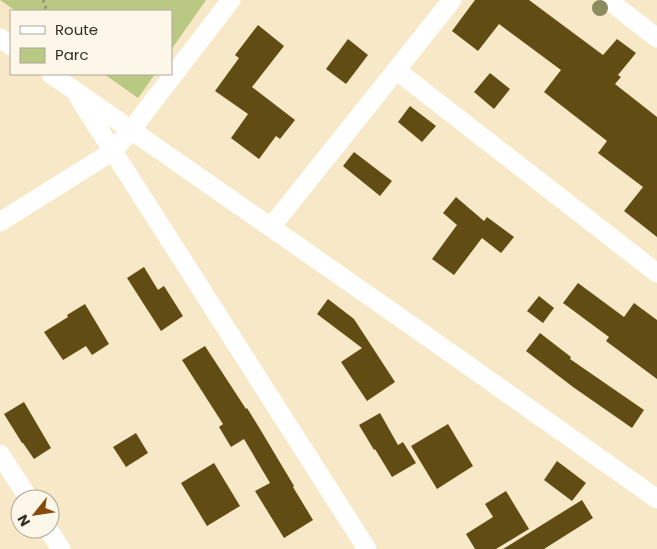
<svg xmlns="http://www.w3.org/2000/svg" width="657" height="549" font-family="Poppins,sans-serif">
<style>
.green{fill:#b9c882}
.building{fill:#614c13}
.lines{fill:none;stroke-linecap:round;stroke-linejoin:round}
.path{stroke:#9a9078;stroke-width:3;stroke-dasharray:2.5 4;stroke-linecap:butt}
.minor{stroke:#fff;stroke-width:19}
.tree{fill:#8c8b5d}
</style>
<rect width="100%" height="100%" fill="#f7e9c7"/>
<!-- green -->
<path class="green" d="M 0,0 L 206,0 L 171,50 L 171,11 L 16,11 Z
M 104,74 L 155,74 L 138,98 Z"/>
<!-- building -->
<path class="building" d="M 475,0 L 529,0 L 603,55 L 617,39 L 636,53 L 618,75 L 621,77 L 615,84 L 657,117 L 657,237 L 624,211 L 643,187 L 598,153 L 607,141 L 544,92 L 561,70 L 499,24 L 478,51 L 452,31 Z
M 258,25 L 284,46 L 252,87 L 295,120 L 280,139 L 276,136 L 259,159 L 231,138 L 248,114 L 215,91 L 239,58 L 235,55 Z
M 348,39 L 368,55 L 346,84 L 326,69 Z
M 490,73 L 510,89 L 494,109 L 474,92 Z
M 410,106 L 436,126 L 422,142 L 398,122 Z
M 354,152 L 392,181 L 380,196 L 343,166 Z
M 456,197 L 484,221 L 487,217 L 514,237 L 501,253 L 482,238 L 454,275 L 432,259 L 457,225 L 443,213 Z
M 144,267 L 158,290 L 164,286 L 183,316 L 161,331 L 127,278 Z
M 578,283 L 624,317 L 634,303 L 657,320 L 657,379 L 606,341 L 609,337 L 563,303 Z
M 539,296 L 554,308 L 543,323 L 527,311 Z
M 328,299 L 354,319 L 395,382 L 367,401 L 341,362 L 362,348 L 317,314 Z
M 85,304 L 109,344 L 92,355 L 86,346 L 63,360 L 44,332 L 68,317 L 67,315 Z
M 540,333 L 571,357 L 570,359 L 644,410 L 632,428 L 573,387 L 526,351 Z
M 205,346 L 246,409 L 247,408 L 260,429 L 294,486 L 293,487 L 313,520 L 284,538 L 255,491 L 270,483 L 244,439 L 231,447 L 219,427 L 223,424 L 182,360 Z
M 24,402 L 51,448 L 34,459 L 23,443 L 22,443 L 4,414 Z
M 380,413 L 398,445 L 403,442 L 416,463 L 392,477 L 375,449 L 374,450 L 359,425 Z
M 448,424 L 473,466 L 437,489 L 411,446 Z
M 136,433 L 148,453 L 126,467 L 113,447 Z
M 557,461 L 586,483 L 572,501 L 544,480 Z
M 214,463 L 240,506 L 207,526 L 181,483 Z
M 506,491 L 529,529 L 496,549 L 475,549 L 466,534 L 493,517 L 485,504 Z
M 582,500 L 593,518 L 544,549 L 503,549 Z"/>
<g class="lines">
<!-- path -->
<path class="path" d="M 43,0 L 47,11"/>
<!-- minor -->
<path class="minor" d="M 608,0 L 657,38
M 0,38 L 11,46
M 396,70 L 657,273
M 51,74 L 415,328 L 657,499
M 79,98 L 367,549
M 0,222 L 113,151 L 131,130 L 231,0
M 271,227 L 452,0
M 0,454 L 29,499
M 48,529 L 61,549"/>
</g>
<!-- trees -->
<circle class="tree" cx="600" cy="8" r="8"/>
<!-- legend -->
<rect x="10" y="10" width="162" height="65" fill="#fdf7e9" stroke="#ada799"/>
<rect x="20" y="26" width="25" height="8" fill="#ffffff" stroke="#ada799"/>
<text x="55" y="35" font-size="15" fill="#342f22">Route</text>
<rect x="20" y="48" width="25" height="15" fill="#b9c882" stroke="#ada799"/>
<text x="55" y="60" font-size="15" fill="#342f22">Parc</text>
<!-- north arrow -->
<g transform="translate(35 514) rotate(240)"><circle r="24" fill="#fdf7e9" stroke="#ada799"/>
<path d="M0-4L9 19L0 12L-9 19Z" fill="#874a09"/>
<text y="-8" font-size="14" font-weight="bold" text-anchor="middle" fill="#342f22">N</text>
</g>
</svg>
